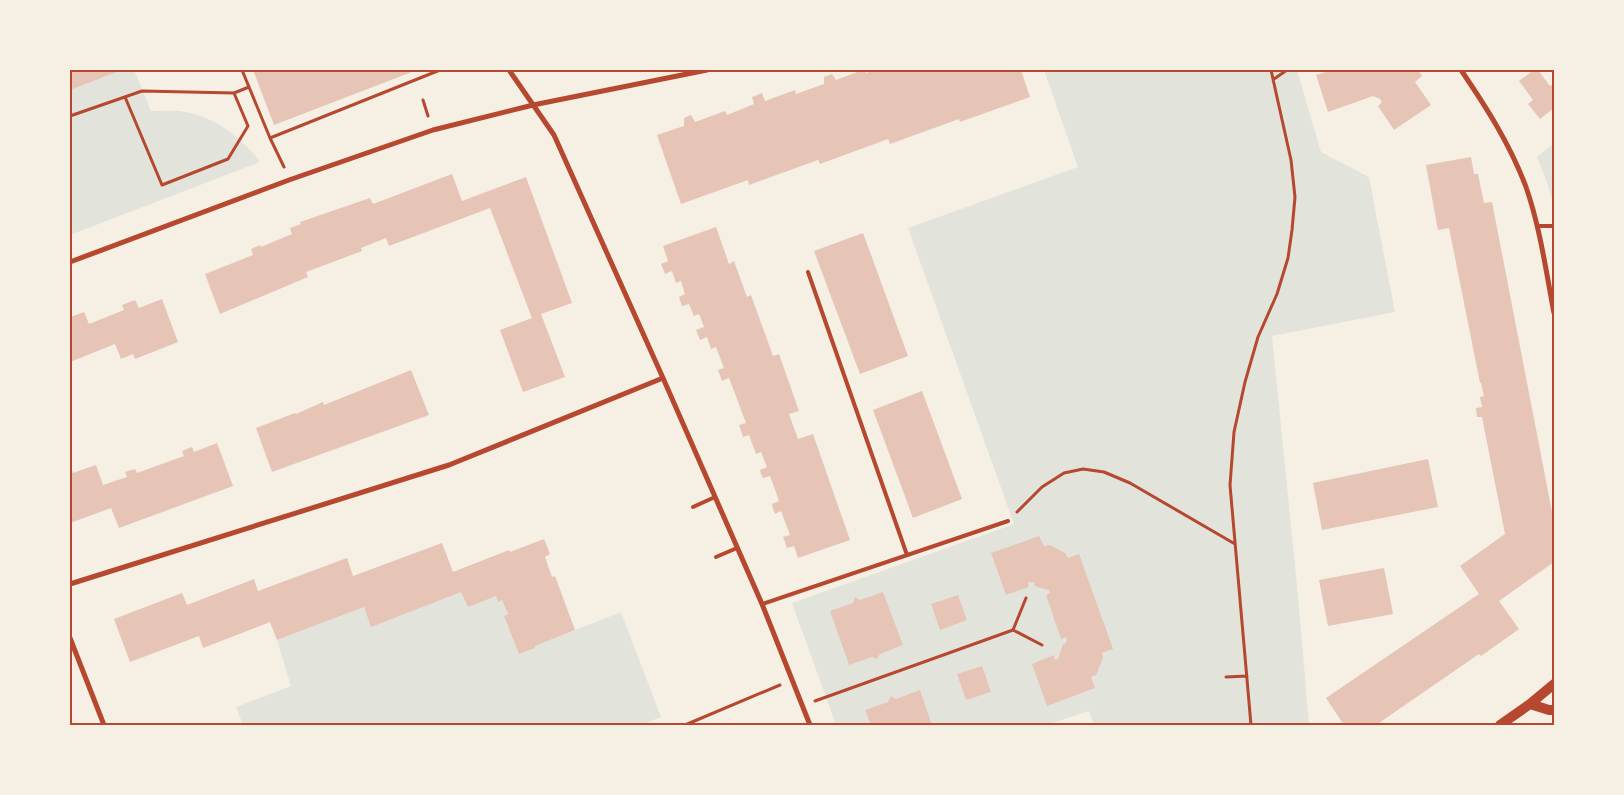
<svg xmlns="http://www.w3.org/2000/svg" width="1624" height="795" font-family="'DM Sans',sans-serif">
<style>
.green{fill:#e2e4dc}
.building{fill:#e6c5b7}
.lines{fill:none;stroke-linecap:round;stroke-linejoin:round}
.path{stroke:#b5482f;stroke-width:3}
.service{stroke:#b5482f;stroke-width:4}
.minor{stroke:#b5482f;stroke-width:5}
.secondary{stroke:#b5482f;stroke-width:10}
.neatline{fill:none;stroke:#b5482f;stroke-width:2}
</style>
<rect width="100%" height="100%" fill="#f6efe4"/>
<!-- green -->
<path class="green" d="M 122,70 L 134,70 L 151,111 C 160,111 170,110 179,111 C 213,115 240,136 260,162 L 70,235 L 70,90 Z
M 1044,70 L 1297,70 L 1321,152 L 1369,177 L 1395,312 L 1272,336 L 1298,595 L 1309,725 L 1094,725 L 1089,711 L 1046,725 L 836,725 L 792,603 L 1014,524 L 908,228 L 1078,167 Z
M 1554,143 L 1554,208 L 1548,185 L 1537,157 Z
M 461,592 L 496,596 L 498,601 L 502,600 L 508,614 L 504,616 L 535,646 L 621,612 L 661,717 L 641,725 L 243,725 L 236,707 L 291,686 L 277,640 L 364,607 Z"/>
<!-- building -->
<path class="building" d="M 70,70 L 122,70 L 70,90 Z
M 253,70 L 417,70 L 274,125 Z
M 863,70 L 865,70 L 866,73 L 875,70 L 1021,70 L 1030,97 L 960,122 L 959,119 L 890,144 L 888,139 L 820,164 L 818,160 L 749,185 L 748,180 L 681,204 L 657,135 L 684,126 L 684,118 L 691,115 L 695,122 L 725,111 L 727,115 L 754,104 L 752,97 L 762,93 L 765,101 L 795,90 L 796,94 L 824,84 L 824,77 L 832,74 L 836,80 Z
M 1332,70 L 1418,70 L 1422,76 L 1415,82 L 1431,105 L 1394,130 L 1378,106 L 1382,102 L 1380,99 L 1373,96 L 1328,112 L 1316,75 Z
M 1534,70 L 1538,70 L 1550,86 L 1554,84 L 1554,108 L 1540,119 L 1528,104 L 1533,100 L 1519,81 Z
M 1471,157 L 1474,174 L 1478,174 L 1484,203 L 1492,202 L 1554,522 L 1554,562 L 1499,601 L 1519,629 L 1481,656 L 1479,654 L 1376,725 L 1344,725 L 1326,698 L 1479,594 L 1460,566 L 1505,534 L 1482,417 L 1477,417 L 1476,408 L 1482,407 L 1480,397 L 1484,396 L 1481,383 L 1480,383 L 1449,228 L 1438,230 L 1426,165 Z
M 452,174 L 462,201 L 526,177 L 572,303 L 541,314 L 565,377 L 523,392 L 500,330 L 532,318 L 490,208 L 389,246 L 386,238 L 361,248 L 362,251 L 306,272 L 308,277 L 220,314 L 205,274 L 253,255 L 251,249 L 260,245 L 261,247 L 292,234 L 290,228 L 301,224 L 300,222 L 370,198 L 373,204 Z
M 716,227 L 729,264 L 734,261 L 747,297 L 751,295 L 773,356 L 779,354 L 799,411 L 789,414 L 798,439 L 813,434 L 850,540 L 798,558 L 794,546 L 787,548 L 785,542 L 783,537 L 790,535 L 781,511 L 775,514 L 773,509 L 772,504 L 779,501 L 770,476 L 763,478 L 761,474 L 760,470 L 767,467 L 761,452 L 756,454 L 749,435 L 743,437 L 739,425 L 746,423 L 729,378 L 722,381 L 718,370 L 724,368 L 716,347 L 711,349 L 707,337 L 700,340 L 696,330 L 704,327 L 699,314 L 694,316 L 689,304 L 682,306 L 679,297 L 685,294 L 681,281 L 676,283 L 672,271 L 665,274 L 661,264 L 668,261 L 663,246 Z
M 863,233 L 908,356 L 860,374 L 814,251 Z
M 162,299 L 178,342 L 135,359 L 133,354 L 121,359 L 115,344 L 70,362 L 70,317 L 84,312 L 89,324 L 124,310 L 122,305 L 135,300 L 139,308 Z
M 411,370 L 429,415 L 272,472 L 256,428 L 295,413 L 296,414 L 323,402 L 324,405 Z
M 922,391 L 962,499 L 913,518 L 873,410 Z
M 217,443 L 233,486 L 119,528 L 111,508 L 70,523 L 70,466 L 73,473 L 96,465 L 103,485 L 127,477 L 125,472 L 135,469 L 137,473 L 184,456 L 182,451 L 192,447 L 194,452 Z
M 1428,459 L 1438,507 L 1322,530 L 1313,483 Z
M 1039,536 L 1044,546 L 1050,545 L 1065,553 L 1068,558 L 1079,554 L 1113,649 L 1102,653 L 1103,658 L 1096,675 L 1091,677 L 1095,688 L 1047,706 L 1032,664 L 1054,655 L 1055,660 L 1058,659 L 1063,644 L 1065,644 L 1067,640 L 1066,637 L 1061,639 L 1046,595 L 1050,593 L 1049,590 L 1037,587 L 1034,585 L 1035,583 L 1030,582 L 1028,583 L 1029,587 L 1006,595 L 991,553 Z
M 544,539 L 550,554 L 545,557 L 552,577 L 555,576 L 575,630 L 535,646 L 535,648 L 519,654 L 504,616 L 508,614 L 502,600 L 498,602 L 496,596 L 468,607 L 461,592 L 371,627 L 364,607 L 277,640 L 270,622 L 203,648 L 199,636 L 130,662 L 114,619 L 182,593 L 187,605 L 254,579 L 258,591 L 347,558 L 353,576 L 442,543 L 453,572 L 509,550 L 510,552 Z
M 1384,568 L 1393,614 L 1328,626 L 1319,580 Z
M 883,592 L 903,645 L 880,654 L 877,659 L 872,657 L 849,665 L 830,611 L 853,603 L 855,597 L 860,600 Z
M 958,595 L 967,620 L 940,630 L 931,604 Z
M 982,666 L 991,692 L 966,700 L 957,674 Z
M 920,690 L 932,725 L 871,725 L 865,710 L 888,702 L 891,696 L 896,699 Z"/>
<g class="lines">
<!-- path -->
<path class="path" d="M 242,70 L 270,138 L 440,70
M 1274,79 L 1287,70
M 125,97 L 162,185 L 228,159 L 248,126 L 234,93
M 423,100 L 428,116
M 70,116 L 142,91 L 234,93 L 249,87
M 270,138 L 284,167
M 1017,512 L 1042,487 L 1064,473 L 1083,469 L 1104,472 L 1130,483 L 1235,544
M 1013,630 L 1042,645
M 1226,677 L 1247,676
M 815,701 L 1013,630 L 1026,598
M 685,725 L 780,685
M 1251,725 L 1230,485 L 1234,432 L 1245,382 L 1258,337 L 1277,294 L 1288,258 L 1292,230 L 1295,197 L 1291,160 L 1271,70"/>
<!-- service -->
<path class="service" d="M 1537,226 L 1554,226
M 808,272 L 907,555
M 693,507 L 715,497
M 716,557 L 737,548
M 762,604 L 1008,521"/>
<!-- minor -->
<path class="minor" d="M 509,70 L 554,135 L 663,378 L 762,604 L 810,725
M 1461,70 C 1486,107 1510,144 1526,187 C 1540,227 1546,271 1554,313
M 70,262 L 289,180 L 433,130 L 533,105 L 707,70
M 70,584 L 449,465 L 663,378
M 70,638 L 104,725"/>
<!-- secondary -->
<path class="secondary" d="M 1530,704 L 1549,710 L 1554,710
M 1500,725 L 1530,704 L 1554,684"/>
</g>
<!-- border -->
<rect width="1624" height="795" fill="none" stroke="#f6efe4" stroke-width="142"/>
<rect x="71" y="71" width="1482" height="653" class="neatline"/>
</svg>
